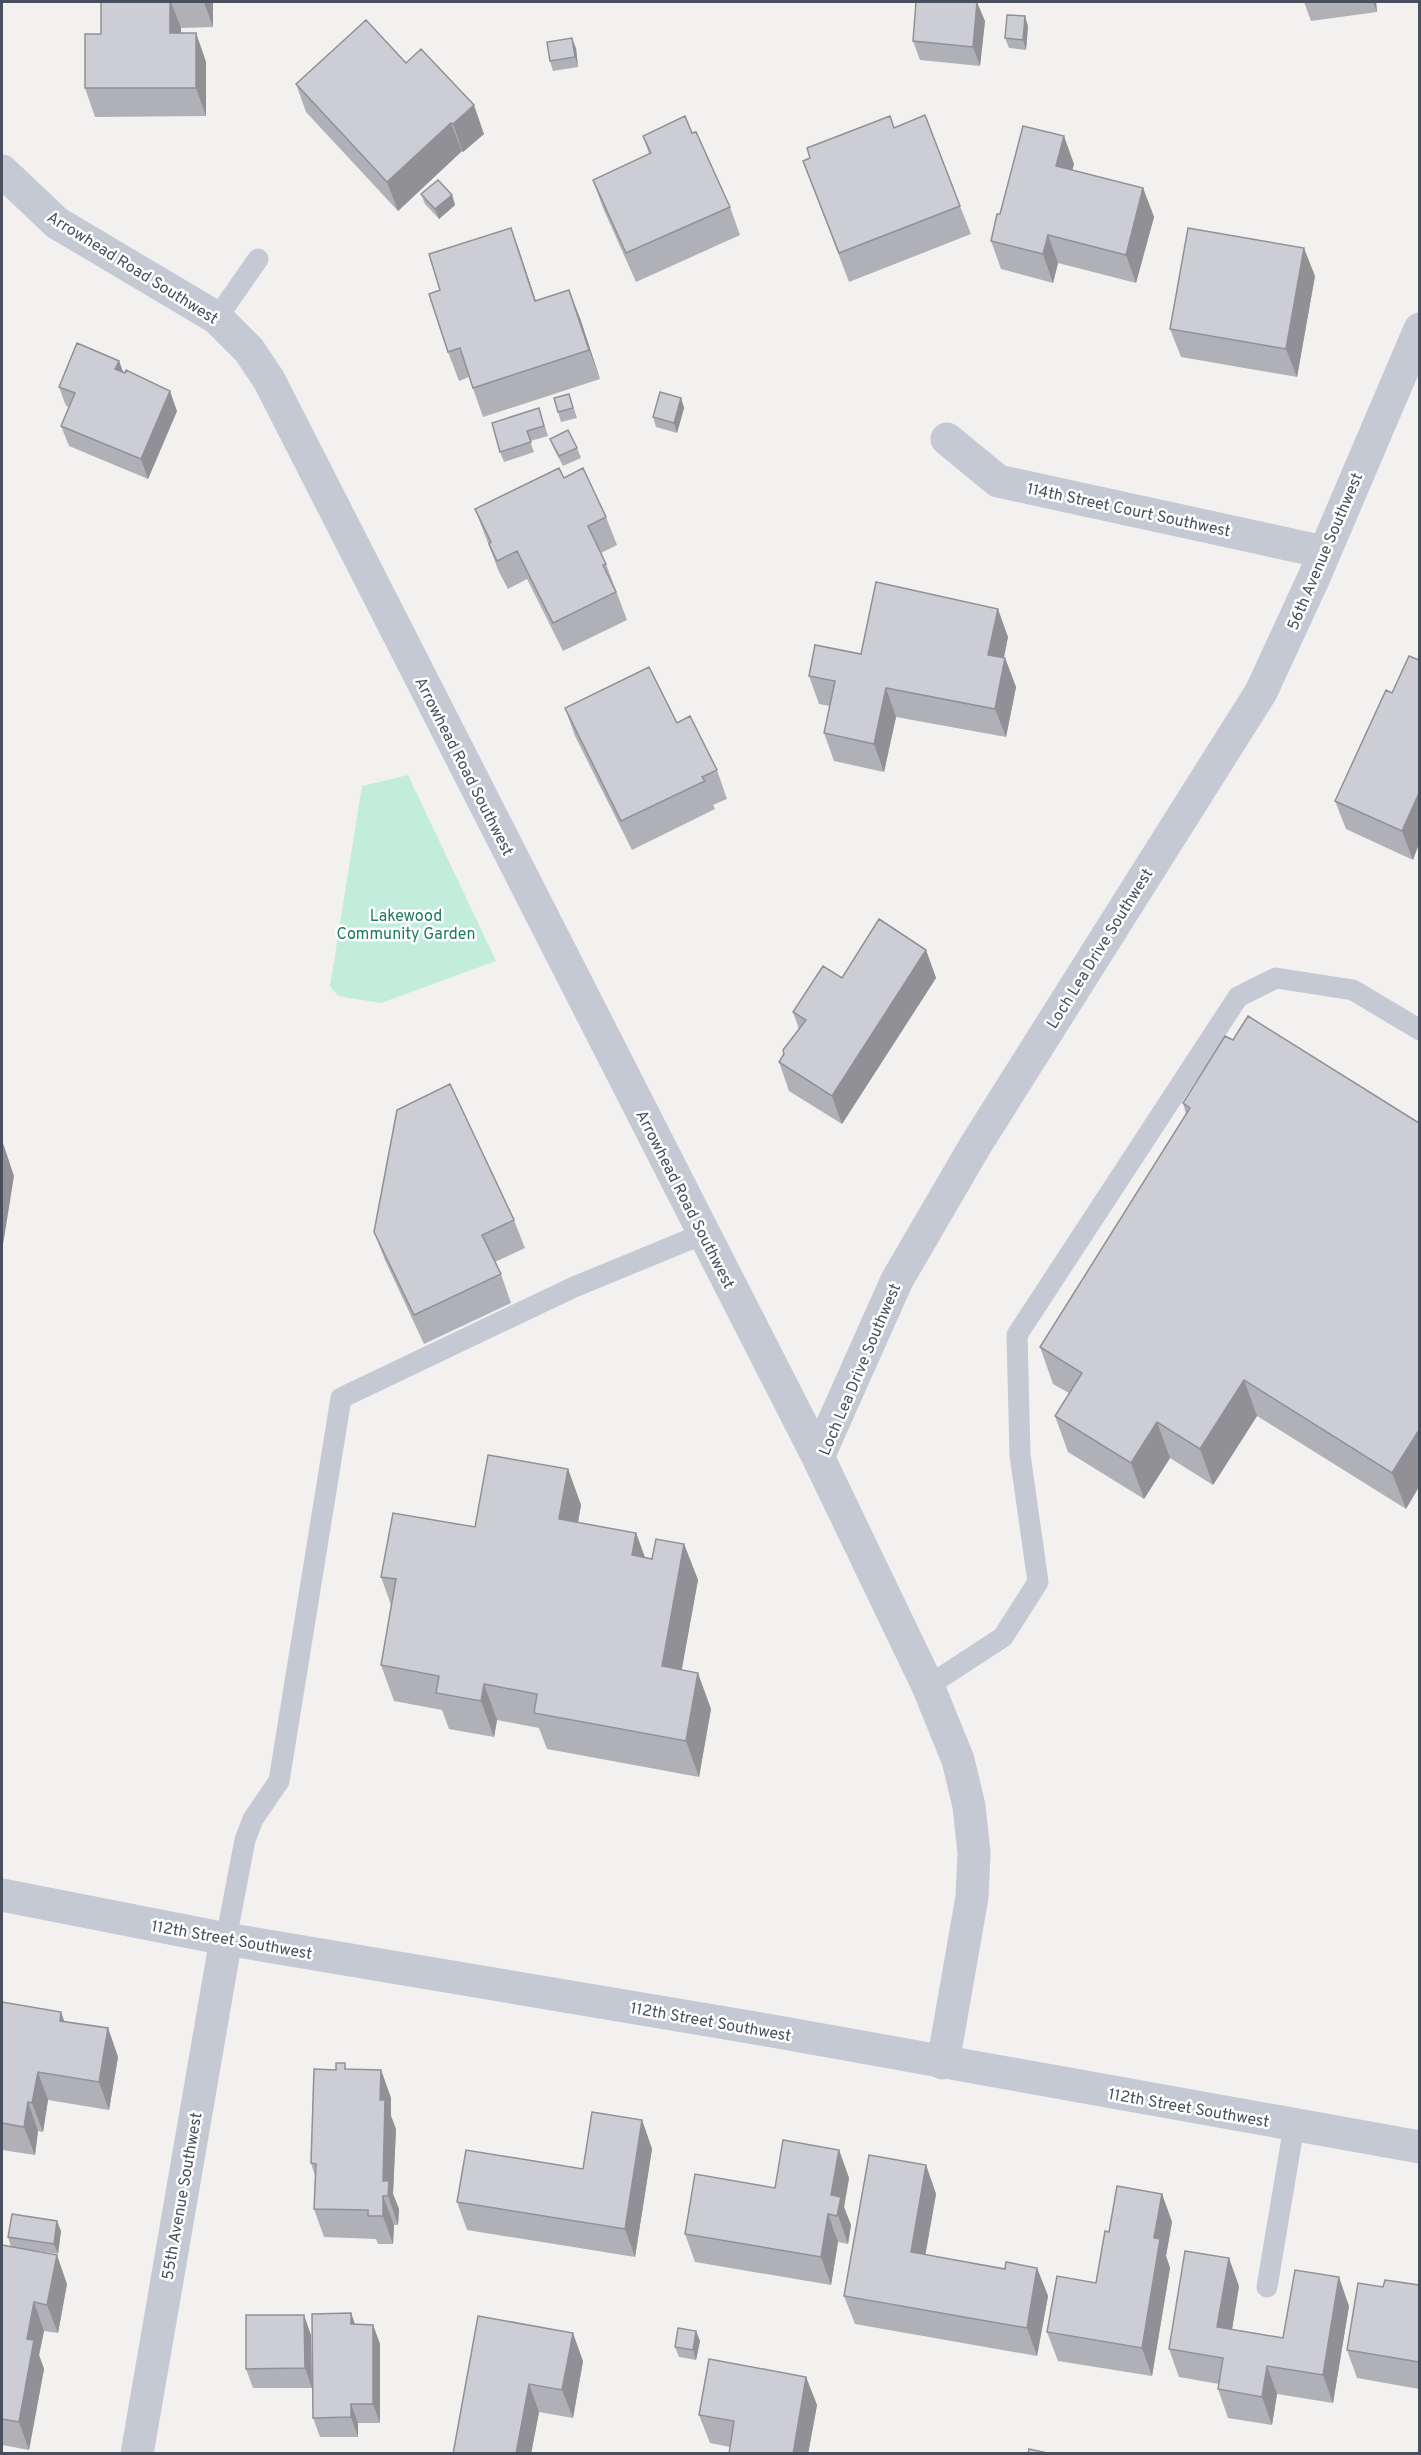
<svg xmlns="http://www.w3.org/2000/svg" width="1421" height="2455" font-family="Overpass,sans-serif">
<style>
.green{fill:#c2ecdb}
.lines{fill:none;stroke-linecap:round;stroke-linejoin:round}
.service{stroke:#c5c9d4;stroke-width:21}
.minor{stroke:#c5c9d4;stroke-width:33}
.tertiary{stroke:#c5c9d4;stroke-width:33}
.wall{fill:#b0b1b7}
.shaded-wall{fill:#909095}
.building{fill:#cdced5;stroke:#909095;stroke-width:1.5}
.labels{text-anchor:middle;stroke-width:5;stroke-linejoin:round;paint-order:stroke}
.street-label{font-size:16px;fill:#494f5c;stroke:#fff}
.park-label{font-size:16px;fill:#1e7a5f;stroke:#fff}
</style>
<rect width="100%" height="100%" fill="#f2f1f0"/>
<!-- green -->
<path class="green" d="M 408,775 L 496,961 L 381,1003 L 338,996 L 330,986 L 362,786 Z"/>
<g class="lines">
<!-- service -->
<path class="service" d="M 217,318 L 258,259
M 928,1686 L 1003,1637 L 1038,1582 L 1020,1455 L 1017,1335 L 1238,997 L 1276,978 L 1353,990 L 1420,1030
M 226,1939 L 245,1840 L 253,1819 L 279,1781 L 341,1398 L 574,1287 L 703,1234
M 1267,2287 L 1294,2126"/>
<!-- minor -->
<path class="minor" d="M 2,171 L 57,223 L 217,318 L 249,350 L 269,380 L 818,1457 L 928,1686 L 958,1760 L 969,1806 L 974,1853 L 972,1897 L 943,2063
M 947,439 L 998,481 L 1324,552
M 818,1457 L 897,1280 L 975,1146 L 1261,692 L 1315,575 L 1420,329
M 137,2454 L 226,1939"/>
<!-- tertiary -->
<path class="tertiary" d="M 2,1895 L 226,1939 L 767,2030 L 1420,2147"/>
</g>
<!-- wall -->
<path class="wall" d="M 101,2 L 213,2 L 213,27 L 181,28 L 181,33 L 196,33 L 206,62 L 206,116 L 95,117 L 85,88 L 101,34 Z
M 1304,2 L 1376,2 L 1377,12 L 1311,21 Z
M 985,21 L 980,66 L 920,60 L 913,41 Z
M 1028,26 L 1026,50 L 1009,48 L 1005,38 Z
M 576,48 L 578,67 L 553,71 L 550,61 Z
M 406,63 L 484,134 L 463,152 L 462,151 L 398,211 L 306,112 L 296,84 Z
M 894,128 L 960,206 L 971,234 L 849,282 L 803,161 Z
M 692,133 L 730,207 L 740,235 L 636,282 L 603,208 L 593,180 L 649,154 L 643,136 Z
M 1074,164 L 1072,170 L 1143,188 L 1154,217 L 1136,283 L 1058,263 L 1053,283 L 1001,269 L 991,241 L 1000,214 Z
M 421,194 L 452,195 L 455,205 L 439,219 L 425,204 Z
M 511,228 L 536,301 L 580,318 L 600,379 L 483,417 L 469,377 L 459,381 L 448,352 L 440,290 Z
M 1315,276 L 1297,377 L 1181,357 L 1170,329 Z
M 119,361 L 123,372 L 177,411 L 148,479 L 69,446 L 61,426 L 69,407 L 66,406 L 59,387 Z
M 569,394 L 577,418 L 561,422 L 558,412 Z
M 681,398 L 684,408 L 677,433 L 656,427 L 653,417 Z
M 539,408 L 548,436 L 530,441 L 534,452 L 504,462 L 500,452 Z
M 550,439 L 577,448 L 581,458 L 563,466 L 554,449 Z
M 564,478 L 606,517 L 617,545 L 601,553 L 606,564 L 627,620 L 563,651 L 527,579 L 508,589 L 499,572 L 475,509 Z
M 1008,637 L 1004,658 L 1005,658 L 1016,687 L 1006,737 L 896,717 L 884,772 L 834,761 L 824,733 L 830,706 L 819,704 L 809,676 L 861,654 Z
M 1386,690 L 1413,860 L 1346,829 L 1335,801 Z
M 565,708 L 677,723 L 717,770 L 727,799 L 713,805 L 715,809 L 632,850 L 575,736 Z
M 926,950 L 936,978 L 842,1124 L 789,1091 L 779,1062 L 799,1029 L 793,1012 L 842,978 Z
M 1248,1016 L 1406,1509 L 1257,1416 L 1213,1485 L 1170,1458 L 1144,1499 L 1068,1452 L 1055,1416 L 1069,1393 L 1053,1384 L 1040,1347 L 1186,1114 L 1183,1103 L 1233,1040 Z
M 514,1220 L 525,1248 L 495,1262 L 501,1274 L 511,1303 L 424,1344 L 385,1260 L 374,1232 Z
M 568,1469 L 581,1505 L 578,1523 L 636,1533 L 645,1557 L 652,1559 L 684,1544 L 698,1580 L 681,1670 L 711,1709 L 699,1777 L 547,1749 L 539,1728 L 497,1720 L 494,1737 L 449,1729 L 442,1710 L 394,1701 L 381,1665 L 391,1605 L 381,1577 L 475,1527 Z
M 2,2002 L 65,2022 L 108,2028 L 118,2057 L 109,2110 L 48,2100 L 43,2132 L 38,2131 L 35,2155 L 2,2150 Z
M 348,2069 L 381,2070 L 391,2098 L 391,2116 L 396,2129 L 393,2194 L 399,2209 L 398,2225 L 394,2225 L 393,2244 L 378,2244 L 376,2239 L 324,2237 L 314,2209 L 315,2176 L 311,2163 L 336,2070 Z
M 642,2120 L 652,2149 L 635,2257 L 467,2230 L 457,2202 L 583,2169 Z
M 839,2150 L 849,2178 L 844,2207 L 851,2225 L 848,2244 L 838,2242 L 831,2285 L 695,2262 L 685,2234 L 775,2188 Z
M 926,2165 L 936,2194 L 925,2255 L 1005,2269 L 1037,2268 L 1048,2296 L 1037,2356 L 855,2324 L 844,2296 Z
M 1162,2194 L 1172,2222 L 1166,2256 L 1170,2268 L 1152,2376 L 1058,2361 L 1047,2332 L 1096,2283 L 1109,2232 Z
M 61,2231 L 58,2254 L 11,2247 L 8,2237 Z
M 2,2245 L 67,2284 L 58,2333 L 44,2331 L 39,2355 L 44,2369 L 29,2450 L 2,2445 Z
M 1419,2285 L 1419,2389 L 1357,2378 L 1347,2350 L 1383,2287 Z
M 1239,2286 L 1232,2329 L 1283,2338 L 1349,2306 L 1333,2403 L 1277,2394 L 1272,2425 L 1228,2418 L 1218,2389 L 1219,2384 L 1179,2377 L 1169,2349 Z
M 351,2313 L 355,2324 L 373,2325 L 380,2344 L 380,2423 L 358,2423 L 358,2437 L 320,2437 L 313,2418 Z
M 478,2316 L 583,2361 L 573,2418 L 539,2412 L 531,2454 L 453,2454 Z
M 696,2331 L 700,2341 L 696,2360 L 679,2357 L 675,2347 Z
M 311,2335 L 312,2388 L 253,2388 L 246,2369 Z
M 806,2377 L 817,2405 L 808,2454 L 729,2454 L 730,2447 L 710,2443 L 699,2415 Z"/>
<!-- shaded-wall -->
<path class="shaded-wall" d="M 170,2 L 171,2 L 181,28 L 181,62 L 170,33 Z
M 204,2 L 213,2 L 213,27 Z
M 977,2 L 985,21 L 980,66 L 973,47 Z
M 1373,2 L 1376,2 L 1377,12 Z
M 1025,16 L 1028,26 L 1026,50 L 1023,40 Z
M 196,33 L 206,62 L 206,116 L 196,88 Z
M 572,38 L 576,48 L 578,67 L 575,57 Z
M 474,105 L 484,134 L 463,152 L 453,124 Z
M 451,123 L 462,151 L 398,211 L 387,182 Z
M 1064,136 L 1074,164 L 1066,194 L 1056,166 Z
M 1143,188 L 1154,217 L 1136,283 L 1126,255 Z
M 452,195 L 455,205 L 439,219 L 435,209 Z
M 511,228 L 521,256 L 545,329 L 535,301 Z
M 1048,235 L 1058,263 L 1053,283 L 1043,254 Z
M 1304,248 L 1315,276 L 1297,377 L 1286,349 Z
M 569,290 L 580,318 L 600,379 L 589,350 Z
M 119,361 L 126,380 L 115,369 Z
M 170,391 L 177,411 L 148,479 L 141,459 Z
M 681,398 L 684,408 L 677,433 L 674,423 Z
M 998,609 L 1008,637 L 998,684 L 988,655 Z
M 1005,658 L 1016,687 L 1006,737 L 995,709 Z
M 886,688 L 896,717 L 884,772 L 874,744 Z
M 1419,793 L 1419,844 L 1413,860 L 1402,831 Z
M 926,950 L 936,978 L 842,1124 L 832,1096 Z
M 2,1140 L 14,1176 L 2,1251 Z
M 1244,1380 L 1257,1416 L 1213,1485 L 1200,1449 Z
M 1157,1422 L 1170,1458 L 1144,1499 L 1131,1463 Z
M 1419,1430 L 1419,1487 L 1406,1509 L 1392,1473 Z
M 568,1469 L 581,1505 L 572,1555 L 559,1519 Z
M 636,1533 L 649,1569 L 632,1555 Z
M 684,1544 L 698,1580 L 676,1702 L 662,1666 Z
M 698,1673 L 711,1709 L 699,1777 L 686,1741 Z
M 484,1684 L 497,1720 L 494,1737 L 481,1701 Z
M 61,2012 L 71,2040 L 60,2021 Z
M 108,2028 L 118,2057 L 109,2110 L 99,2082 Z
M 381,2070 L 391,2098 L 391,2116 L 396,2129 L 393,2194 L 399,2209 L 398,2225 L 383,2181 L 380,2100 Z
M 38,2072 L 48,2100 L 43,2132 L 32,2103 Z
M 28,2102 L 38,2131 L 35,2155 L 24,2127 Z
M 642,2120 L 652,2149 L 635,2257 L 625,2229 Z
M 839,2150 L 849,2178 L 844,2207 L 851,2225 L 848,2244 L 831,2195 Z
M 926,2165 L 936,2194 L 921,2280 L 911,2252 Z
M 1162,2194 L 1172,2222 L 1166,2256 L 1170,2268 L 1152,2376 L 1142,2348 L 1154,2238 Z
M 383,2196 L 394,2225 L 393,2244 L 383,2216 Z
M 828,2214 L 838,2242 L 831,2285 L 821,2257 Z
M 57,2221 L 61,2231 L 58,2254 L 54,2244 Z
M 57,2255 L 67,2284 L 58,2333 L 47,2305 Z
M 1229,2258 L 1239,2286 L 1228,2355 L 1217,2327 Z
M 1037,2268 L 1048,2296 L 1037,2356 L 1027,2328 Z
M 1339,2277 L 1349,2306 L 1333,2403 L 1323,2375 Z
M 34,2302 L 44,2331 L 39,2355 L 44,2369 L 29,2450 L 19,2422 L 27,2339 Z
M 351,2313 L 358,2333 L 351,2324 Z
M 304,2315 L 311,2335 L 312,2388 L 305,2368 Z
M 373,2325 L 380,2344 L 380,2423 L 373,2404 Z
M 696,2331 L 700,2341 L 696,2360 L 693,2350 Z
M 573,2333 L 583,2361 L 573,2418 L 562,2390 Z
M 1267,2366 L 1277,2394 L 1272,2425 L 1262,2397 Z
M 806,2377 L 817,2405 L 808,2454 L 793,2454 Z
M 529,2384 L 539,2412 L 531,2454 L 516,2454 Z
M 351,2404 L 358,2423 L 358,2437 L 351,2417 Z"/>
<!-- building -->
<path class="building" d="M 101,2 L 170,2 L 170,33 L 196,33 L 196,88 L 85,88 L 85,34 L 101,34 Z
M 916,2 L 977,2 L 973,47 L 913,41 Z
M 1007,15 L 1025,16 L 1023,40 L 1005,38 Z
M 366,20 L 406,63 L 421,49 L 474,105 L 453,124 L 451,123 L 387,182 L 296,84 Z
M 572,38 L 575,57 L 550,61 L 547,42 Z
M 925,115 L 960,206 L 839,253 L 803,161 L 810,158 L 807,148 L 890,116 L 894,128 Z
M 685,116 L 692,133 L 696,132 L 730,207 L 626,253 L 593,180 L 651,153 L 643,136 Z
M 1023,126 L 1064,136 L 1056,166 L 1143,188 L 1126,255 L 1048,235 L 1043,254 L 991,241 L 997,214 L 1000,214 Z
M 438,180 L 452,195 L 435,209 L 421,194 Z
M 511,228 L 535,301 L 569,290 L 589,350 L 473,388 L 460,348 L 448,352 L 429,294 L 440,290 L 429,254 Z
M 1188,228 L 1304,248 L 1286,349 L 1170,329 Z
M 77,343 L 119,361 L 115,369 L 125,373 L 126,370 L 170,391 L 141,459 L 61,426 L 75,393 L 59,387 Z
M 660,392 L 681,398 L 674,423 L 653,417 Z
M 569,394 L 573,408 L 558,412 L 554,398 Z
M 539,408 L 544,426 L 527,431 L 531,442 L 500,452 L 492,423 Z
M 568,430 L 577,448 L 559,456 L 550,439 Z
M 559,468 L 564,478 L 583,468 L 606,517 L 588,526 L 606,564 L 603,565 L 616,592 L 553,623 L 517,551 L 497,561 L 489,544 L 491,542 L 475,509 Z
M 876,582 L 998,609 L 988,655 L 1005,658 L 995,709 L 886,688 L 874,744 L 824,733 L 835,681 L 809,676 L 815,645 L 861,654 Z
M 1409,656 L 1419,660 L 1419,793 L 1402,831 L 1335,801 L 1386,690 L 1392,693 Z
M 649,667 L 677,723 L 690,716 L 717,770 L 702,777 L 705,781 L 621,821 L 565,708 Z
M 879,919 L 926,950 L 832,1096 L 779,1062 L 784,1054 L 783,1050 L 806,1020 L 793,1012 L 823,966 L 842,978 Z
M 1248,1016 L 1419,1123 L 1419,1430 L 1392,1473 L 1244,1380 L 1200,1449 L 1157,1422 L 1131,1463 L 1055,1416 L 1082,1373 L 1040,1347 L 1190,1108 L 1183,1103 L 1225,1036 L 1233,1040 Z
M 450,1084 L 514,1220 L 482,1235 L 501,1274 L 414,1315 L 374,1232 L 397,1110 Z
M 488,1455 L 568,1469 L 559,1519 L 636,1533 L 632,1555 L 652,1559 L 656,1539 L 684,1544 L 662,1666 L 698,1673 L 686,1741 L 534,1713 L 537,1694 L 484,1684 L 481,1701 L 436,1693 L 439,1676 L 381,1665 L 396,1579 L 381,1577 L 393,1513 L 475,1527 Z
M 2,2002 L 61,2012 L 60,2021 L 108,2028 L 99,2082 L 38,2072 L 32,2103 L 28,2102 L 24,2127 L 2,2123 Z
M 336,2063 L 345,2063 L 345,2069 L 381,2070 L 380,2100 L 385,2100 L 383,2181 L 389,2181 L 388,2196 L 383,2196 L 383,2216 L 368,2216 L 368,2210 L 314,2209 L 316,2164 L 311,2163 L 314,2069 L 336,2070 Z
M 592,2112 L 642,2120 L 625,2229 L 457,2202 L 466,2150 L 583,2169 Z
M 783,2140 L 839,2150 L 831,2195 L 841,2197 L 837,2216 L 828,2214 L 821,2257 L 685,2234 L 695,2174 L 775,2188 Z
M 869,2155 L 926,2165 L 911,2252 L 1005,2269 L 1006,2262 L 1037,2268 L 1027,2328 L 844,2296 Z
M 1117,2186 L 1162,2194 L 1154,2238 L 1160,2239 L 1142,2348 L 1047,2332 L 1057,2276 L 1096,2283 L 1105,2231 L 1109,2232 Z
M 12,2214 L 57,2221 L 54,2244 L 8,2237 Z
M 2,2245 L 57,2255 L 47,2305 L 34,2302 L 27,2339 L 34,2340 L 19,2422 L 2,2419 Z
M 1185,2251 L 1229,2258 L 1217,2327 L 1283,2338 L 1295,2270 L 1339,2277 L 1323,2375 L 1267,2366 L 1262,2397 L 1218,2389 L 1223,2358 L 1169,2349 Z
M 1385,2280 L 1419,2285 L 1419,2362 L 1347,2350 L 1358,2283 L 1383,2287 Z
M 351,2313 L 351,2324 L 373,2325 L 373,2404 L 351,2404 L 351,2417 L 313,2418 L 312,2314 Z
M 246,2315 L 304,2315 L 305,2368 L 246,2369 Z
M 478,2316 L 573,2333 L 562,2390 L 529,2384 L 516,2454 L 453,2454 Z
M 678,2328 L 696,2331 L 693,2350 L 675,2347 Z
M 709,2359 L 806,2377 L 793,2454 L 729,2454 L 734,2421 L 699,2415 Z
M 1029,2449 L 1052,2454 L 1028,2454 Z"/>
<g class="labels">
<!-- street labels -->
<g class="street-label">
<text transform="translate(133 267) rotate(32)" y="6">Arrowhead Road Southwest</text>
<text transform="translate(1129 509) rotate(12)" y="6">114th Street Court Southwest</text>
<text transform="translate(1324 551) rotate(-67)" y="6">56th Avenue Southwest</text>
<text transform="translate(465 766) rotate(63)" y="6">Arrowhead Road Southwest</text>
<text transform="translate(1099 948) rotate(-58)" y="6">Loch Lea Drive Southwest</text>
<text transform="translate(686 1199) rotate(63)" y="6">Arrowhead Road Southwest</text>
<text transform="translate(859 1369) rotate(-67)" y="6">Loch Lea Drive Southwest</text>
<text transform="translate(232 1939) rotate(10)" y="6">112th Street Southwest</text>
<text transform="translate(711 2021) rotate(10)" y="6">112th Street Southwest</text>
<text transform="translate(1189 2107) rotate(10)" y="6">112th Street Southwest</text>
<text transform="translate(181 2196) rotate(-80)" y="6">55th Avenue Southwest</text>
</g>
<!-- park labels -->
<g class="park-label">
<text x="406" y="921">Lakewood<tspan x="406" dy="18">Community Garden</tspan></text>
</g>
</g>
<!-- border -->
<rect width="1421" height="2455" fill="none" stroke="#494f5c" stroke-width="6"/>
</svg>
